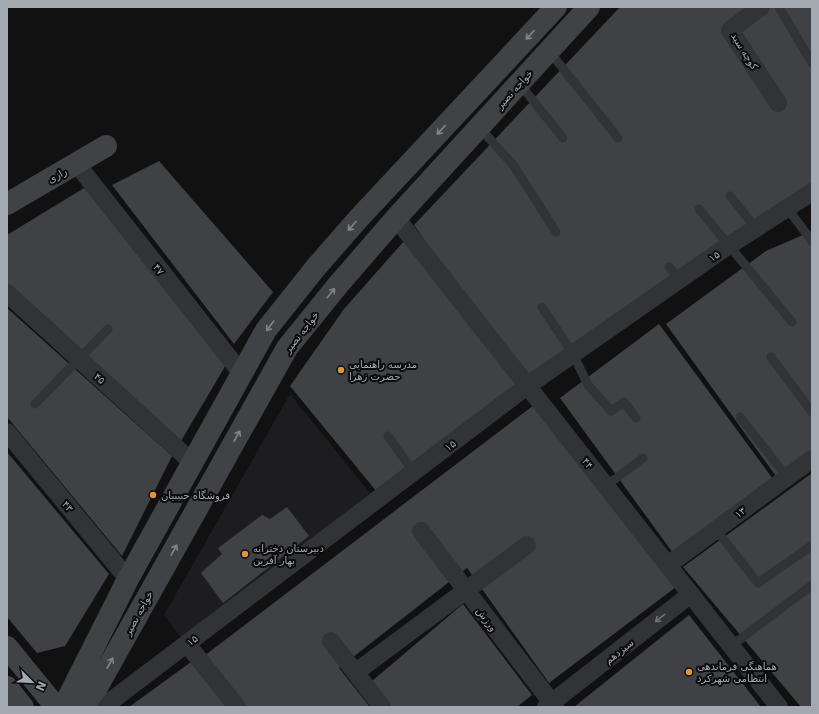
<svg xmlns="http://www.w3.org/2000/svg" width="819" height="714" font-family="'DejaVu Sans',Cairo,sans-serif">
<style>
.built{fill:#1d1d1f}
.building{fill:#404145}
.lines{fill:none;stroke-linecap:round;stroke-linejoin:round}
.lane{stroke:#323336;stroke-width:9}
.street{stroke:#323336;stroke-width:18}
.secondary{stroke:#404246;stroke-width:22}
.oneway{stroke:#80858c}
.oneway2{stroke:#70747a}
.poi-dot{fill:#e19539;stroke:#0c0c0d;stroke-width:1.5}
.labels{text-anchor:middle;stroke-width:4;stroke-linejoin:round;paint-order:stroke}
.street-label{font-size:10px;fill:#a3a9b1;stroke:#0c0c0d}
.poi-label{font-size:10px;fill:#a3a9b1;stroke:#0c0c0d;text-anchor:start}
</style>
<rect width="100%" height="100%" fill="#111112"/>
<!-- built -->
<path class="built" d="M 290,394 L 370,493 L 182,639 L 164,615 Z"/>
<!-- building -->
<path class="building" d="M 620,7 L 812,7 L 812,191 L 522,379 L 414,225 Z
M 159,161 L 273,292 L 234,344 L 112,185 Z
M 84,188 L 230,358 L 181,441 L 7,283 L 7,235 Z
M 812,231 L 812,455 L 778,479 L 666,324 L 766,251 Z
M 405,240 L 517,386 L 377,492 L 290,386 L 344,309 Z
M 7,308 L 172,456 L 122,556 L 7,417 Z
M 659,324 L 773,479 L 673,553 L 560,398 Z
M 534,405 L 676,587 L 549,683 L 467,568 L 339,668 L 370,707 L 245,707 L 204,656 Z
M 7,452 L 109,574 L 65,646 L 37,653 L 7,617 Z
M 812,473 L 812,707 L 801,707 L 683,567 Z
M 287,507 L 309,536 L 223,603 L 201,573 L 222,554 L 218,548 L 262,515 L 270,519 Z
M 463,604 L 532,695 L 517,707 L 392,707 L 372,681 Z
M 689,615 L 761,707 L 574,707 Z
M 191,662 L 227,707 L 129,707 Z"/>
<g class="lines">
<!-- lane -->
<path class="lane" d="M 779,7 L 812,63
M 549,51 L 618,138
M 519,83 L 563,138
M 479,127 L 514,166 L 556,232
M 730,196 L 756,228
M 787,208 L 812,241
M 699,209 L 792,322
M 669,267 L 680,279
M 542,307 L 573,354 L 588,385 L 611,411 L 624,402 L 636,418
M 771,357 L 812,412
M 35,404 L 108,329
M 740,417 L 787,477
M 388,436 L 414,473
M 606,486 L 643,458
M 716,530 L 758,583 L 811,546
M 731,646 L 812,585"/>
<!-- street -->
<path class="street" d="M 761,7 L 730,30 L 778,103
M 76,163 L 242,374
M 396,218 L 779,707
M 7,293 L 193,463
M 7,432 L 128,579
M 421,531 L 555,707
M 668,565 L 812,459
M 331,641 L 382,707
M 187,644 L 237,707
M 356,672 L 527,545
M 96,707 L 111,701 L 527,386 L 716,254 L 812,192
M 546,707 L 691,594"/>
<!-- secondary -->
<path class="secondary" d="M 7,204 L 106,146
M 7,647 L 56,707
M 7,687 L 23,707
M 67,707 L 68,698 L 128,579 L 266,330 L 317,266 L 359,218 L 556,7
M 81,707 L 96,689 L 287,348 L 338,285 L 396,218 L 589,7"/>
</g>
<!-- one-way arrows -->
<defs><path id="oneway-shaft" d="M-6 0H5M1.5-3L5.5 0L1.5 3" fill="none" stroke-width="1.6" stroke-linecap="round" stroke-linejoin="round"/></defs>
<g class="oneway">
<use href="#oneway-shaft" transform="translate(530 35) rotate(133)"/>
<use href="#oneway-shaft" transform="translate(441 130) rotate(133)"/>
<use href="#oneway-shaft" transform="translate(352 226) rotate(131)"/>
<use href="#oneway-shaft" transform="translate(331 293) rotate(-51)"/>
<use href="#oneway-shaft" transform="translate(270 326) rotate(127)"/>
<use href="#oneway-shaft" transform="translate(237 436) rotate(-61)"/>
<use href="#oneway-shaft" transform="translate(174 550) rotate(-61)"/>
<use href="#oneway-shaft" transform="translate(110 663) rotate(-61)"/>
</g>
<use class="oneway2" href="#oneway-shaft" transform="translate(660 618) rotate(142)"/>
<!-- markers -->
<g class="poi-dot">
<circle cx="341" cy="370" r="4"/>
<circle cx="153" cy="495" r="4"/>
<circle cx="245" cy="554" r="4"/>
<circle cx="689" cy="672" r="4"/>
</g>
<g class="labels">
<!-- street labels -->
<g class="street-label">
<text transform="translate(745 51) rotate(58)" y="4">کوچه سید</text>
<text transform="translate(514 89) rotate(-48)" y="4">خواجه نصیر</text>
<text transform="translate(57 175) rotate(-30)" y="4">رازی</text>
<text transform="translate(714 256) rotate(-34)" y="4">۱۵</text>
<text transform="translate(159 269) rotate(52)" y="4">۴۷</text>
<text transform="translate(301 332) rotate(-52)" y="4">خواجه نصیر</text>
<text transform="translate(100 378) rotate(42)" y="4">۴۵</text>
<text transform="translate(450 445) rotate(-37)" y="4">۱۵</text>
<text transform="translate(588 463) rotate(52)" y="4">۴۴</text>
<text transform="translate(68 506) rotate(50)" y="4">۴۳</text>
<text transform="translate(740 512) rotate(-36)" y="4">۱۳</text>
<text transform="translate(138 613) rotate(-61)" y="4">خواجه نصیر</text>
<text transform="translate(487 619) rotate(53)" y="4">ورزش</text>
<text transform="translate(192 640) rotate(-37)" y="4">۱۵</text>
<text transform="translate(619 651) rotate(-38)" y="4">سیزدهم</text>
</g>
<!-- poi labels -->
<g class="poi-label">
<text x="349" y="368">مدرسه راهنمایی<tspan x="349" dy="12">حضرت زهرا</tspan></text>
<text x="161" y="499">فروشگاه حبیبیان</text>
<text x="253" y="552">دبیرستان دخترانه<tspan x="253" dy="12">بهار آفرین</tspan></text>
<text x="697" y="670">هماهنگی فرماندهی<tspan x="697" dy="12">انتظامی شهرکرد</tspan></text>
</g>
</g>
<!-- border -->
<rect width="819" height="714" fill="none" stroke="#a3a9b1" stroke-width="16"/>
<!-- north arrow -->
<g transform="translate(32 682) rotate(114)" stroke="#0c0c0d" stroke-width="3" paint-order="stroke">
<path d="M0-3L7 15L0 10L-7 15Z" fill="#a3a9b1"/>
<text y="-6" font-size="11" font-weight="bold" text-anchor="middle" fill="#a3a9b1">N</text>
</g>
</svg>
